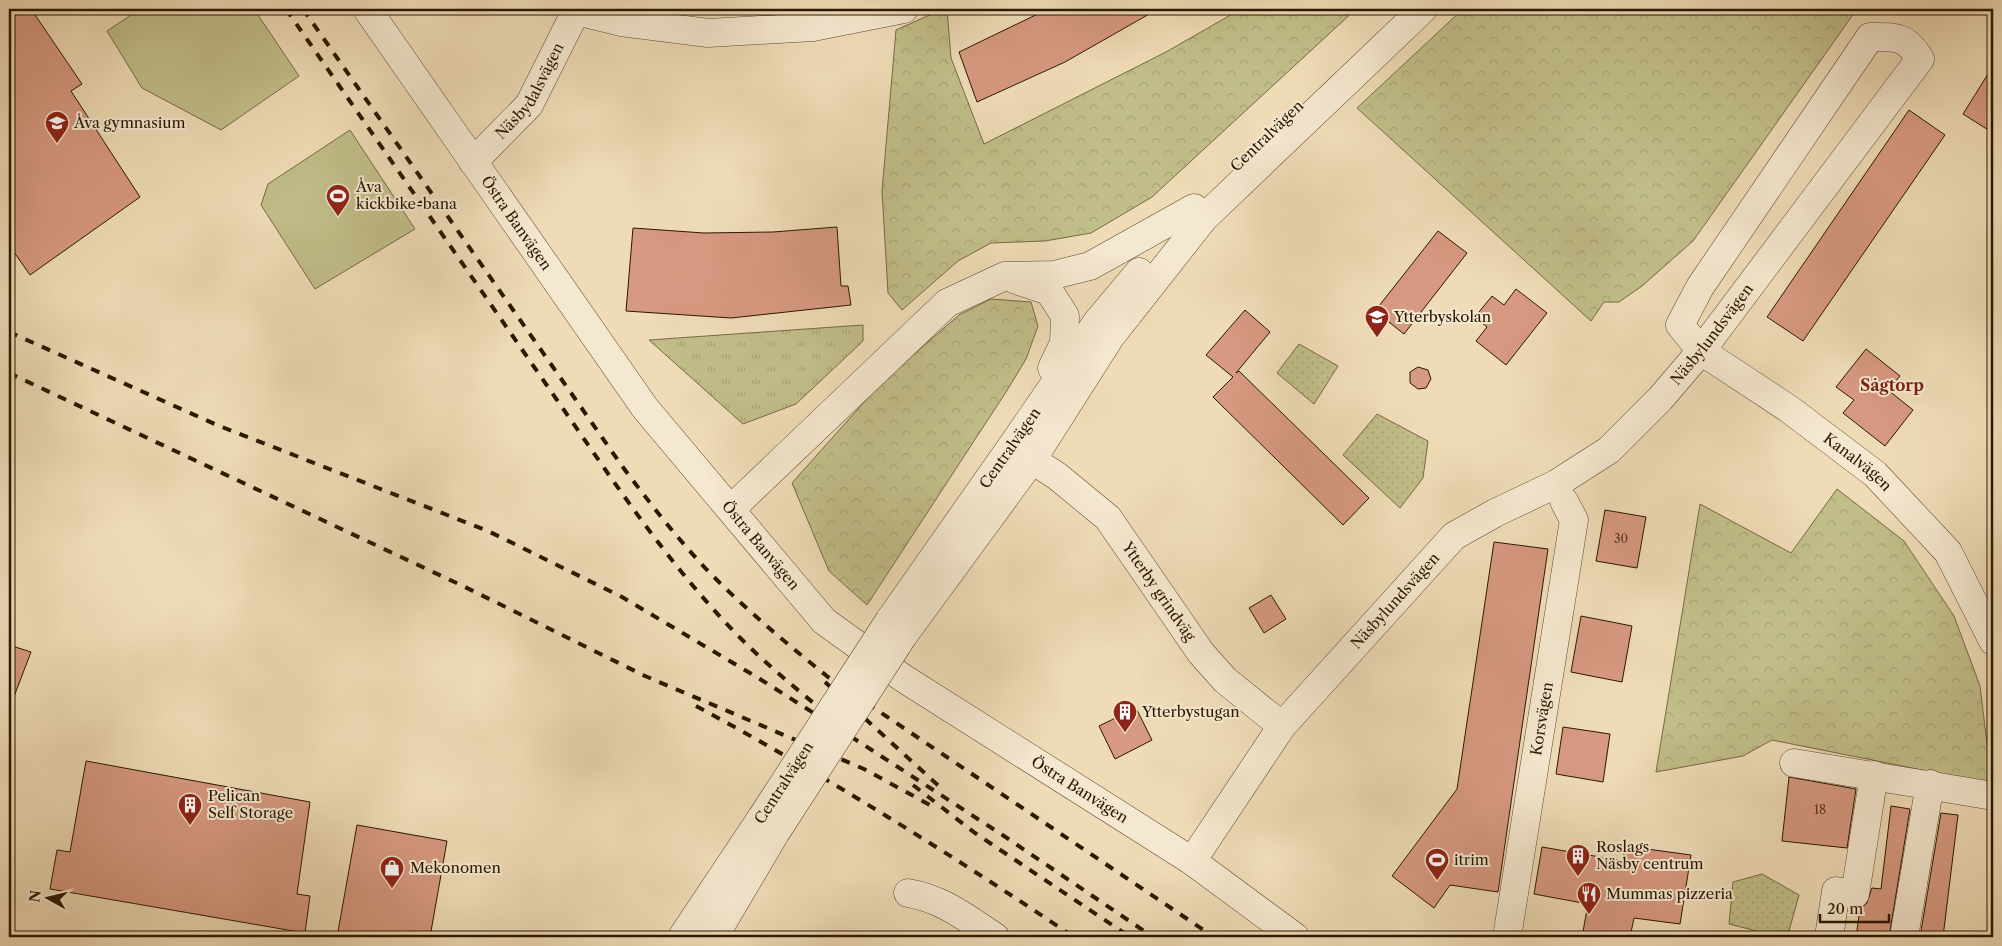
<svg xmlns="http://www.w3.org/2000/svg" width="2002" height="946" font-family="'Libre Caslon Text',serif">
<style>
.grass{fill:url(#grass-tufts);stroke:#766a44}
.forest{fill:url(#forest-crowns);stroke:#766a44}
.park{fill:url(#park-dots);stroke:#766a44}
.pitch{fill:#c1be89;stroke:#766a44}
.building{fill:#d79981;stroke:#2a1700}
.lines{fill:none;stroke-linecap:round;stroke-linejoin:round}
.minor-casing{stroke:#5b482e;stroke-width:29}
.minor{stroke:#f5e8d0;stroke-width:28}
.rail{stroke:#2a1700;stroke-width:4;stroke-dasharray:9 9;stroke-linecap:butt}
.minor-bridge-casing{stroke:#5b482e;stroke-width:29;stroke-linecap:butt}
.minor-bridge{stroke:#f5e8d0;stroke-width:28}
.labels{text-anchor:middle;stroke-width:4;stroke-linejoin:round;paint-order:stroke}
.number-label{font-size:12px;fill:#553820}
.street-label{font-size:15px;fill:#2a1700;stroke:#f5e8d0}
.poi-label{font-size:15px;fill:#2a1700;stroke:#f5e8d0;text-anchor:start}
.neighbourhood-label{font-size:16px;font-weight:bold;fill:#7a1f14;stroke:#f5e8d0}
</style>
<defs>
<pattern id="grass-tufts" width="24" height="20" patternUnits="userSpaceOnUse" patternTransform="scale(1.25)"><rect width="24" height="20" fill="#c1be89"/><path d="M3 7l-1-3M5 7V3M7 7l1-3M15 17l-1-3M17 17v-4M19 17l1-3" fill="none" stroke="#a6a374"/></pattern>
<pattern id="forest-crowns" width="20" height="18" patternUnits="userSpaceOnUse" patternTransform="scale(1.25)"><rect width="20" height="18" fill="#c1be89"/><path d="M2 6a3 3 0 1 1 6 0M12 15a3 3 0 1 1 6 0" fill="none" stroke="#a6a374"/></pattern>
<pattern id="park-dots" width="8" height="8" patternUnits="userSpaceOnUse" patternTransform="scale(1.25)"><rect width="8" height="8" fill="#c1be89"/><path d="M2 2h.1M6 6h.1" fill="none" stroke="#a6a374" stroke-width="1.8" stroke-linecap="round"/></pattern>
</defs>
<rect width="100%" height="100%" fill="#efdcb7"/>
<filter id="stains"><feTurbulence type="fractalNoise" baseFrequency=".004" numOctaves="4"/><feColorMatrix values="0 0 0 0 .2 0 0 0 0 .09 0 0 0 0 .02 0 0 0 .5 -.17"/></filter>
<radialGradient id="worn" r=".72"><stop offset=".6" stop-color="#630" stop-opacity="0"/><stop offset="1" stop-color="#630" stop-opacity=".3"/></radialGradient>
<!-- grass -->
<path class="grass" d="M 863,325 L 863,341 L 796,404 L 743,424 L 649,340 Z"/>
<!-- forest -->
<path class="forest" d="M 943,9 L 947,9 L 951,58 L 984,144 L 1166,52 L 1241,9 L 1356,9 L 1152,197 L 1091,233 L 1045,241 L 991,243 L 958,261 L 902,310 L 888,293 L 882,191 L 896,30 Z
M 1463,9 L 1857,9 L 1693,241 L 1642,286 L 1619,302 L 1604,302 L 1591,321 L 1357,108 Z
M 991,299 L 1031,302 L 1038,326 L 1026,359 L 1006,392 L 867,605 L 829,571 L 792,483 L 882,382 L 959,315 Z
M 1837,489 L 1904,541 L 1954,616 L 1980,686 L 1992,784 L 1772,740 L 1743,756 L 1656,772 L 1700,504 L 1791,553 Z"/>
<!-- park -->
<path class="park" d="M 1299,344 L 1338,366 L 1314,404 L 1277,373 Z
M 1377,414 L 1428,441 L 1423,478 L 1400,508 L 1343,455 Z
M 1762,874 L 1799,895 L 1789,931 L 1761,932 L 1729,924 L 1733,882 Z"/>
<!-- pitch -->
<path class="pitch" d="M 140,9 L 254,9 L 299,76 L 221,130 L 142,88 L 107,31 Z
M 350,130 L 415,229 L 315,289 L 261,205 L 268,184 Z"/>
<!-- building -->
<path class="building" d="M 9,9 L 31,9 L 82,84 L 71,91 L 140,197 L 30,275 L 9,245 Z
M 1048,9 L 1158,9 L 1065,62 L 977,102 L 959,52 Z
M 1993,66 L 1993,133 L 1963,114 Z
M 1909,110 L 1945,135 L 1803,341 L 1767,317 Z
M 837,227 L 841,286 L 848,286 L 851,305 L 731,318 L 626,311 L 633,228 L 704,233 L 773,232 Z
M 1438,231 L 1467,253 L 1404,334 L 1375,311 Z
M 1516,289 L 1547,313 L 1506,365 L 1476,341 L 1487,327 L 1475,317 L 1492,296 L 1504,305 Z
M 1245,310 L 1270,332 L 1236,373 L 1239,371 L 1369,498 L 1343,525 L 1213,397 L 1233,377 L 1206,355 Z
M 1866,349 L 1900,376 L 1888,390 L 1913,410 L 1885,446 L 1843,413 L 1854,400 L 1836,387 Z
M 1418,367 L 1428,370 L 1431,379 L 1426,388 L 1418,389 L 1410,383 L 1410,372 Z
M 1605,510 L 1646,517 L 1637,568 L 1596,561 Z
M 1494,542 L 1548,549 L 1498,892 L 1450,885 L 1434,908 L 1392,876 L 1457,789 Z
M 1271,595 L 1286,619 L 1264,633 L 1249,608 Z
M 1581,616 L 1632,626 L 1622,682 L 1571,672 Z
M 9,645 L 31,652 L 10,707 L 9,706 Z
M 1136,708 L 1152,740 L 1115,759 L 1099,726 Z
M 1563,727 L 1610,734 L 1603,782 L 1556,774 Z
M 86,761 L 310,802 L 297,894 L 310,896 L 305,933 L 50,889 L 57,850 L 70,852 Z
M 1789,777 L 1856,789 L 1847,848 L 1782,841 Z
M 1891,806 L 1910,809 L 1889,937 L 1856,937 L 1860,909 L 1867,903 L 1872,888 L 1881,889 Z
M 1941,813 L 1958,815 L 1943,937 L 1920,937 Z
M 357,825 L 447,841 L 430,937 L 337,937 Z
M 1625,846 L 1691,855 L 1680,924 L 1634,918 L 1630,937 L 1582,937 L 1588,904 L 1534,894 L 1542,847 L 1623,861 Z"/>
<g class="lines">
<defs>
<g id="minor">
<path id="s1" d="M 367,9 L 645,408 L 824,621 L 903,678 L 1192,861 L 1295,937"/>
<path id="s2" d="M 473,162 L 529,105 L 576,11 L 621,22 L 708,33 L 813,27 L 904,9"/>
<path d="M 1016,280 L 1049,291 L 1065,316 L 1064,343 L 1052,368"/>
<path id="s3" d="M 1032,460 L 1057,476 L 1108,518 L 1201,653 L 1225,680 L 1282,726"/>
<path d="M 731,509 L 947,303 L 1005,276 L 1054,275 L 1090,266 L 1194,208"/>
<path id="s4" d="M 889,621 L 1016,440 L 1097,322 L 1139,272"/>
<path d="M 903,636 L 1032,460 L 1111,336 L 1204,218 L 1423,9"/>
<path d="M 1794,763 L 1993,796"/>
<path id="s5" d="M 1192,861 L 1282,726 L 1454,536 L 1495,513 L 1556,484 L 1609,450 L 1660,399 L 1701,351 L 1920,59 C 1906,35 1895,37 1870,37 L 1700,287 L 1680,325 L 1701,351 L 1789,409 L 1875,474 L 1948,552 L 1993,641"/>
<path d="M 908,893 C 943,899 966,918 995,937"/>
<path d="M 682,937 L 762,817"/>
<path d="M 714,937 L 776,832"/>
<path id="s6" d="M 1507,937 L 1574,520 L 1564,501"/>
<path d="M 1829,937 L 1836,891 L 1855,894 L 1874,775"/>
<path d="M 1904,937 L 1930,784"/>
</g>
</defs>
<!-- minor casing -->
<use href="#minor" class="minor-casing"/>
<!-- minor -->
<use href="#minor" class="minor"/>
<!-- rail -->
<path class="rail" d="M 286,9 L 609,475 C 645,526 682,576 725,622 C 757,657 795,688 832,718
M 303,9 L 622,466 C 649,502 676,537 707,570 C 744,608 786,643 828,677 L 1214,937
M 9,332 L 217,425 L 488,531 L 622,597 L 760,679 L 864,745 L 1004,836 L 1153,937
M 9,373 L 465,587 L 645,676 L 864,769 L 930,805
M 825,682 L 941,788
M 696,706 C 826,776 952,855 1074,937
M 913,785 L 975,833 L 1130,937"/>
<defs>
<path id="minor-bridge" d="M 762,817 L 889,621
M 776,832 L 903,636"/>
</defs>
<!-- minor-bridge casing -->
<use href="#minor-bridge" class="minor-bridge-casing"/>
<!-- minor-bridge -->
<use href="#minor-bridge" class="minor-bridge"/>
</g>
<!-- icons -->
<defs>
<symbol id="university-pin" viewBox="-11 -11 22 30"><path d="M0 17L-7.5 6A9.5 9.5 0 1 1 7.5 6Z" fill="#8f2418" stroke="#f5e8d0"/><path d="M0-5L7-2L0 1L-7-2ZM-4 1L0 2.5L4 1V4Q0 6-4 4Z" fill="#fff"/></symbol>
<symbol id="stadium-pin" viewBox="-11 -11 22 30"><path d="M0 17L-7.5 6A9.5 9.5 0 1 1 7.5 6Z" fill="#8f2418" stroke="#f5e8d0"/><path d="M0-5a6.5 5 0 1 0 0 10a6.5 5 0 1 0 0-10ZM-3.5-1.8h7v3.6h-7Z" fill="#fff"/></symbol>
<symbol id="school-pin" viewBox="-11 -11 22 30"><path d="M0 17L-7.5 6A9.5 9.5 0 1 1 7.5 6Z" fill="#8f2418" stroke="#f5e8d0"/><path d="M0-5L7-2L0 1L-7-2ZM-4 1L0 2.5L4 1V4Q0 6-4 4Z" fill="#fff"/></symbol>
<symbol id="building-pin" viewBox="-11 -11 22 30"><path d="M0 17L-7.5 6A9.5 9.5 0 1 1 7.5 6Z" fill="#8f2418" stroke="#f5e8d0"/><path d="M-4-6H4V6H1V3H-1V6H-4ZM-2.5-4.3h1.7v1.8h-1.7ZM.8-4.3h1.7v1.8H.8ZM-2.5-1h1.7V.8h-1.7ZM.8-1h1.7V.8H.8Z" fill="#fff"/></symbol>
<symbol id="shop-pin" viewBox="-11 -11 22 30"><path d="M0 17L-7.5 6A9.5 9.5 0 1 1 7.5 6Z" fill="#8f2418" stroke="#f5e8d0"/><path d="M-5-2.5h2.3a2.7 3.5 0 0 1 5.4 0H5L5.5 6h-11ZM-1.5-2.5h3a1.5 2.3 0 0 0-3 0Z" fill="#fff"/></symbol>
<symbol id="restaurant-pin" viewBox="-11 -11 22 30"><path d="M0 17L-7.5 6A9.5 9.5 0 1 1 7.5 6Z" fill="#8f2418" stroke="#f5e8d0"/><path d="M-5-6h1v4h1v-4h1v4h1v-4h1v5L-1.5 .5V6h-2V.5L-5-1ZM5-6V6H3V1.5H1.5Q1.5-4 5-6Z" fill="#fff"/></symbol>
</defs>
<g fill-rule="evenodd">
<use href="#university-pin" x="43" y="109" width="28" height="38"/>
<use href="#stadium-pin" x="324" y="182" width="28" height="38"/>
<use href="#school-pin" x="1363" y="303" width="28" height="38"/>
<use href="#building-pin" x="1111" y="698" width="28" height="38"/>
<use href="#building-pin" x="176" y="791" width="28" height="38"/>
<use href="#building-pin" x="1564" y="842" width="28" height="38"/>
<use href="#stadium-pin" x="1423" y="846" width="28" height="38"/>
<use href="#shop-pin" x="378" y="854" width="28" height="38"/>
<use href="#restaurant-pin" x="1575" y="880" width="28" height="38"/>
</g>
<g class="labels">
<!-- number labels -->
<g class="number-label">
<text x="1621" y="543">30</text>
<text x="1820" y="814">18</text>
</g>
<!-- street labels -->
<g class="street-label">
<text dy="5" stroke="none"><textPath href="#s2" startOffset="92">Näsbydalsvägen</textPath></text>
<text transform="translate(1267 136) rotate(-44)" y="5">Centralvägen</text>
<text dy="5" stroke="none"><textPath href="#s1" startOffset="261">Östra Banvägen</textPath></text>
<text dy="5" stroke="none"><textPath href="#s5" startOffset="751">Näsbylundsvägen</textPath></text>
<text dy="5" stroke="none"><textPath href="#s4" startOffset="211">Centralvägen</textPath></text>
<text dy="5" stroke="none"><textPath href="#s5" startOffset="1726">Kanalvägen</textPath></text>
<text dy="5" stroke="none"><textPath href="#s1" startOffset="666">Östra Banvägen</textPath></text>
<text dy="5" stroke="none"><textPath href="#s3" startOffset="185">Ytterby grindväg</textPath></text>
<text dy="5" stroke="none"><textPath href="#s5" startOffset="331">Näsbylundsvägen</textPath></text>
<text dy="5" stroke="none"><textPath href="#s6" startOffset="221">Korsvägen</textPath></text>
<text transform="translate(784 783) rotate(-57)" y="5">Centralvägen</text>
<text dy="5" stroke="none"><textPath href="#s1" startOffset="1071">Östra Banvägen</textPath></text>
</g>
<!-- poi labels -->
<g class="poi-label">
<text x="74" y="128">Åva gymnasium</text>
<text x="356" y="192">Åva<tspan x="356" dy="17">kickbike-bana</tspan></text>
<text x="1394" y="322">Ytterbyskolan</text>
<text x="1142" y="717">Ytterbystugan</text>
<text x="208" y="801">Pelican<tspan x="208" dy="17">Self Storage</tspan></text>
<text x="1596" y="852">Roslags<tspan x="1596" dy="17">Näsby centrum</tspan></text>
<text x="1454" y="865">itrim</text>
<text x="410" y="873">Mekonomen</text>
<text x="1606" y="899">Mummas pizzeria</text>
</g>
<!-- neighbourhood labels -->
<g class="neighbourhood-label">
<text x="1892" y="391">Sågtorp</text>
</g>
</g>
<!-- margin -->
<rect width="2002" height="946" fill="none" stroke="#efdcb7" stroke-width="30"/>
<rect x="10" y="10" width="1982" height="926" fill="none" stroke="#2a1700" stroke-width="2.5"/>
<rect x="15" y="15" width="1972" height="916" fill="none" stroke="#2a1700"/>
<!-- north arrow -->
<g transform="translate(48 898) rotate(278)" stroke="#f5e8d0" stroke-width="4" paint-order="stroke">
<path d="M0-4L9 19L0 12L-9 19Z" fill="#2a1700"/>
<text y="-8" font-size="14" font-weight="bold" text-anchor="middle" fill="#2a1700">N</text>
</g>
<!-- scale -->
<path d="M1820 914v8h69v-8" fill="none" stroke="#2a1700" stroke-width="2.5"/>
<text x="1827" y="914" font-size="15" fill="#2a1700" stroke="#f5e8d0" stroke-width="4" paint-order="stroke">20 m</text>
<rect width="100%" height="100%" filter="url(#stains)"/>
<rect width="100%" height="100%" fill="url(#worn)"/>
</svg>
